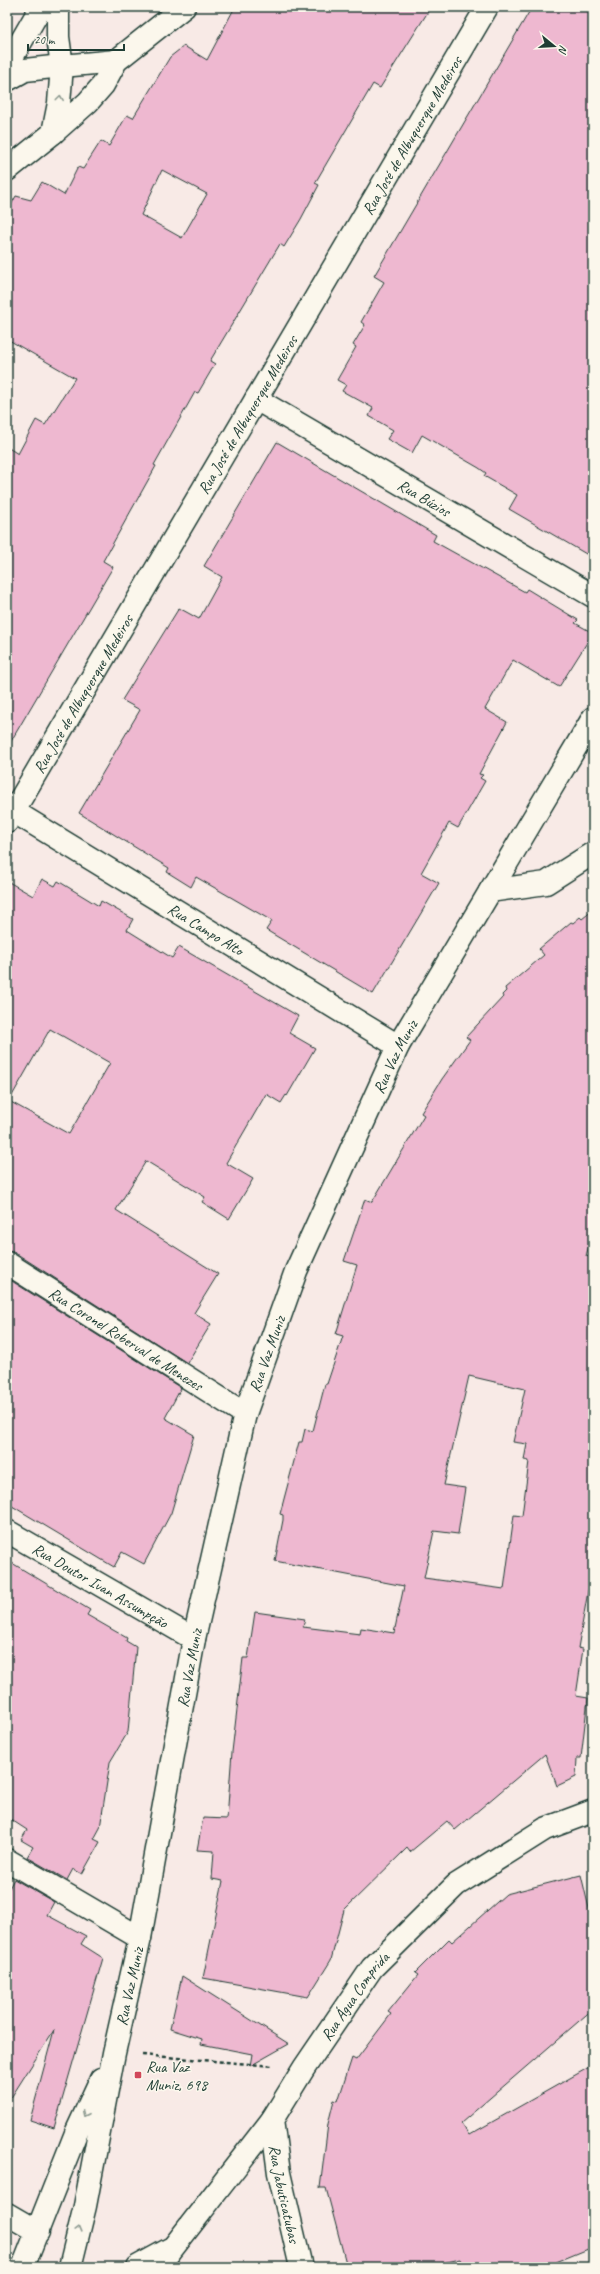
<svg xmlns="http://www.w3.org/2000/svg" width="600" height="2274" font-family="Caveat,sans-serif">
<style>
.building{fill:#eeb8d0;stroke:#1f3d34;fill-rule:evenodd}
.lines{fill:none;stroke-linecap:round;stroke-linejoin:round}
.minor-casing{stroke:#1f3d34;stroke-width:25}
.tertiary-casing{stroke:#1f3d34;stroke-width:25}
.path{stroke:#1f3d34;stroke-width:2.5;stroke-dasharray:4 3;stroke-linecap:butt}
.minor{stroke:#fbf7ec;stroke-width:22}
.tertiary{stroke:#fbf7ec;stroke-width:22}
.oneway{stroke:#8d9a90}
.poi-dot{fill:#d1495b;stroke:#fbf7ec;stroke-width:1.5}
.labels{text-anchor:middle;stroke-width:3;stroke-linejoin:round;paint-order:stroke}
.street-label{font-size:16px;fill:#1f3d34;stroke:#fbf7ec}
.poi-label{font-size:16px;fill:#1f3d34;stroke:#fbf7ec;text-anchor:start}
</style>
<rect width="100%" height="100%" fill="#f8eae6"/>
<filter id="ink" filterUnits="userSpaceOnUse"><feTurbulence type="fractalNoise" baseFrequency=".025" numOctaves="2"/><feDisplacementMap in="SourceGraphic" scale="8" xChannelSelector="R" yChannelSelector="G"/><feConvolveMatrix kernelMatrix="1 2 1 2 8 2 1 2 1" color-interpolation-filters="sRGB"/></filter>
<g filter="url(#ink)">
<!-- building -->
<path class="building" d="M 235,7 L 431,7 L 380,88 L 373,84 L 315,183 L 319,185 L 301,219 L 284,247 L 280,244 L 210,361 L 215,364 L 198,393 L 195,392 L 154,465 L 156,466 L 103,561 L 113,567 L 7,748 L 7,447 L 18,454 L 36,420 L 45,425 L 75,378 L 7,339 L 7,212 L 16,196 L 31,200 L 42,182 L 64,195 L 78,167 L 83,169 L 101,141 L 109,146 L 127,115 L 133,118 L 170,57 L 184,46 L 207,60 ZM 162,170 L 207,194 L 182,238 L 141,215 Z
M 532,7 L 593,7 L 593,558 L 509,509 L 517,495 L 484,476 L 486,473 L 479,468 L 422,435 L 412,453 L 387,439 L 393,430 L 369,416 L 373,408 L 342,391 L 346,385 L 337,380 L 356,347 L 353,345 L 365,325 L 361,322 L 384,282 L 374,276 Z
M 277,442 L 436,535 L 433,541 L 525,592 L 527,589 L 578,620 L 575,623 L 593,633 L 559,687 L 513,660 L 485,709 L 507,722 L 479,774 L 483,775 L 480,778 L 485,781 L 458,828 L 449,823 L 421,873 L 439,883 L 373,994 L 266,930 L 272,921 L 196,877 L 191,887 L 167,872 L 169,868 L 79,813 L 140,710 L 122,700 L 179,608 L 199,619 L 222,577 L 204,566 Z
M 42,879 L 55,886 L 58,881 L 99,906 L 101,901 L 133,919 L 127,930 L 172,958 L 179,947 L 298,1016 L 289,1033 L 315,1048 L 287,1096 L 286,1095 L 281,1103 L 266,1094 L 226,1163 L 253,1179 L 229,1219 L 202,1202 L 205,1197 L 146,1161 L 116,1210 L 218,1274 L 194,1313 L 211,1324 L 187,1363 L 14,1252 L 7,1251 L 7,881 L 33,896 ZM 50,1029 L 110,1063 L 69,1134 L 9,1101 Z
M 593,910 L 593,1231 L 586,1256 L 593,1258 L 593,1563 L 578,1648 L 583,1649 L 576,1696 L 588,1698 L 581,1758 L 577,1758 L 576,1777 L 557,1786 L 545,1754 L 455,1830 L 447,1821 L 410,1852 L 407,1848 L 344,1910 L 331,1960 L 308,1997 L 203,1978 L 223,1881 L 212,1879 L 214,1851 L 197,1850 L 203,1818 L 227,1819 L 232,1752 L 243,1658 L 248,1658 L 255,1612 L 305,1619 L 303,1627 L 360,1634 L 361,1628 L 394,1633 L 404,1586 L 275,1561 L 283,1520 L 283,1515 L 280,1514 L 299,1442 L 302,1442 L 305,1429 L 313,1431 L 325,1384 L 327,1384 L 343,1336 L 336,1334 L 357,1265 L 344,1261 L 365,1199 L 372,1202 L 424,1115 L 421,1113 L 442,1079 L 470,1040 L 466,1037 L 503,997 L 502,995 L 506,991 L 505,988 L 544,955 L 539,949 L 571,922 L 573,923 L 580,917 L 582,919 ZM 469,1376 L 525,1389 L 513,1442 L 527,1444 L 524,1460 L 529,1461 L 522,1516 L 514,1515 L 504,1589 L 424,1578 L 434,1531 L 458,1534 L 465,1488 L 444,1485 Z
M 7,1278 L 181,1388 L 165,1418 L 194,1435 L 171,1513 L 144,1564 L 122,1552 L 114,1567 L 7,1503 Z
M 7,1560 L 90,1610 L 87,1615 L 127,1638 L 126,1641 L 136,1647 L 128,1732 L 110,1762 L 100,1828 L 94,1839 L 100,1842 L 82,1874 L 73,1869 L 67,1880 L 27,1857 L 33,1847 L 21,1840 L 27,1830 L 7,1817 Z
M 581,1875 L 593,1925 L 593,2009 L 461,2123 L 469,2135 L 593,2065 L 593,2247 L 544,2267 L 463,2267 L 460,2259 L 426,2267 L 347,2267 L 326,2188 L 320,2188 L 328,2124 L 334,2100 L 338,2101 L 352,2058 L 356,2060 L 391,2014 L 388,2012 L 418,1975 L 415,1973 L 449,1939 L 452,1942 L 506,1894 Z
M 14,1879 L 54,1902 L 47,1915 L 86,1936 L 81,1944 L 103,1958 L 54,2128 L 30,2120 L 54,2030 L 7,2104 L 7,1892 Z
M 182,1976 L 289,2044 L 250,2066 L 252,2054 L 201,2044 L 202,2039 L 170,2029 Z"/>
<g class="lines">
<defs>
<g id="minor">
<path d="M 58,7 L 58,37 L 62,66 L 116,61"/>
<path d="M 7,66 L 41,7"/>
<path d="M 7,80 L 25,70 L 62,66 L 59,103 L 53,133 L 7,170"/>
<path d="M 53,133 L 88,102 L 103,85 L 116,61 L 184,7"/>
<path id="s1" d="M 256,399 L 593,596"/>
<path id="s2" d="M 13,811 L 398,1046"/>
<path id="s3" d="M 7,822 L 487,7"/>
<path d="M 490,891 L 546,883 L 593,853"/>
<path id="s4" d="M 7,1263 L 245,1414"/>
<path id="s5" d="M 7,1531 L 194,1639"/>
<path d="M 7,1860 L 140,1938"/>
<path id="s6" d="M 272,2120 L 279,2173 L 301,2267"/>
<path d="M 7,2214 L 38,2232"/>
<path d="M 137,2267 L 170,2249"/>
<path id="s7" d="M 158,2267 L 272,2120 L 304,2068 L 372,1968 L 456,1885 L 545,1829 L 593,1811"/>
</g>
<g id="tertiary">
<path d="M 23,2267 L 76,2133 L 101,2079"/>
<path id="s8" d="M 70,2267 L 85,2206 L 114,2053 L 140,1938 L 194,1639 L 245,1414 L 296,1271 L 398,1046 L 593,718"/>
</g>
</defs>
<!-- minor casing -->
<use href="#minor" class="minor-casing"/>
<!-- tertiary casing -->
<use href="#tertiary" class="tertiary-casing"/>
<!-- path -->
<path class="path" d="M 142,2055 L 273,2066"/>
<!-- minor -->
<use href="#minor" class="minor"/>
<!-- tertiary -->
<use href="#tertiary" class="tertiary"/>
</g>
<!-- one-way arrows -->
<defs><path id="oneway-chevron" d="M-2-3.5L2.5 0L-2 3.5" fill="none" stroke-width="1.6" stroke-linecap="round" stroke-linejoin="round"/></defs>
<g class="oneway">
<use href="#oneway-chevron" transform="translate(60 98) rotate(-83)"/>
<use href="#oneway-chevron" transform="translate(85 2114) rotate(115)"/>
<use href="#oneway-chevron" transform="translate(79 2229) rotate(-75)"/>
</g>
</g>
<!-- markers -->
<rect class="poi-dot" x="134" y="2071" width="8" height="8" rx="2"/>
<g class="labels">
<!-- street labels -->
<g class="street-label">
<text dy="6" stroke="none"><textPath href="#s3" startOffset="797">Rua José de Albuquerque Medeiros</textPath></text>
<text dy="6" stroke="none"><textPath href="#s3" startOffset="473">Rua José de Albuquerque Medeiros</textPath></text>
<text dy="6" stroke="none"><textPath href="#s1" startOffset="195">Rua Búzios</textPath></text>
<text dy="6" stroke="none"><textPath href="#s3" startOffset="149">Rua José de Albuquerque Medeiros</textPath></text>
<text dy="6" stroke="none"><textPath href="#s2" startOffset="226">Rua Campo Alto</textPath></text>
<text dy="6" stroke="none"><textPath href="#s8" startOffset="1259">Rua Vaz Muniz</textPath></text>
<text dy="6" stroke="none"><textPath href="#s4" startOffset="141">Rua Coronel Roberval de Menezes</textPath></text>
<text dy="6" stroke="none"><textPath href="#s8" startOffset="935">Rua Vaz Muniz</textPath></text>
<text dy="6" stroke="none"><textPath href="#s5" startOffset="108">Rua Doutor Ivan Assumpção</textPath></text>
<text dy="6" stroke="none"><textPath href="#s8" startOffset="611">Rua Vaz Muniz</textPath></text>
<text dy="6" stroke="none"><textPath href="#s8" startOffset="287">Rua Vaz Muniz</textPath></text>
<text dy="6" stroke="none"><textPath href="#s7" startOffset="335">Rua Água Comprida</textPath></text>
<text dy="6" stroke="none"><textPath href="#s6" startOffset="75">Rua Jabuticatubas</textPath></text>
</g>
<!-- poi labels -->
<g class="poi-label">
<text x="146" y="2072">Rua Vaz<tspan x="146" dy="18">Muniz, 698</tspan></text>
</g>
</g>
<!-- margin -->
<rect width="600" height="2274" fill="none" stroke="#fbf7ec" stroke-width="24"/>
<rect x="12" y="12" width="576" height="2250" fill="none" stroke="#1f3d34" stroke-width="1.5" filter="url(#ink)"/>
<!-- north arrow -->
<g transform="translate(554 46) rotate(108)" stroke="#fbf7ec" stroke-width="3" paint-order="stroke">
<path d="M0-3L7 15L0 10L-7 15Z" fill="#1f3d34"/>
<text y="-6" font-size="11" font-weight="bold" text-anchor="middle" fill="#1f3d34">N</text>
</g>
<!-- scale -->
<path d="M28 44v6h96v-6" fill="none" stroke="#1f3d34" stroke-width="2"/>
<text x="34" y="44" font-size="12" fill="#1f3d34" stroke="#fbf7ec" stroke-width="3" paint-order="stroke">20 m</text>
</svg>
